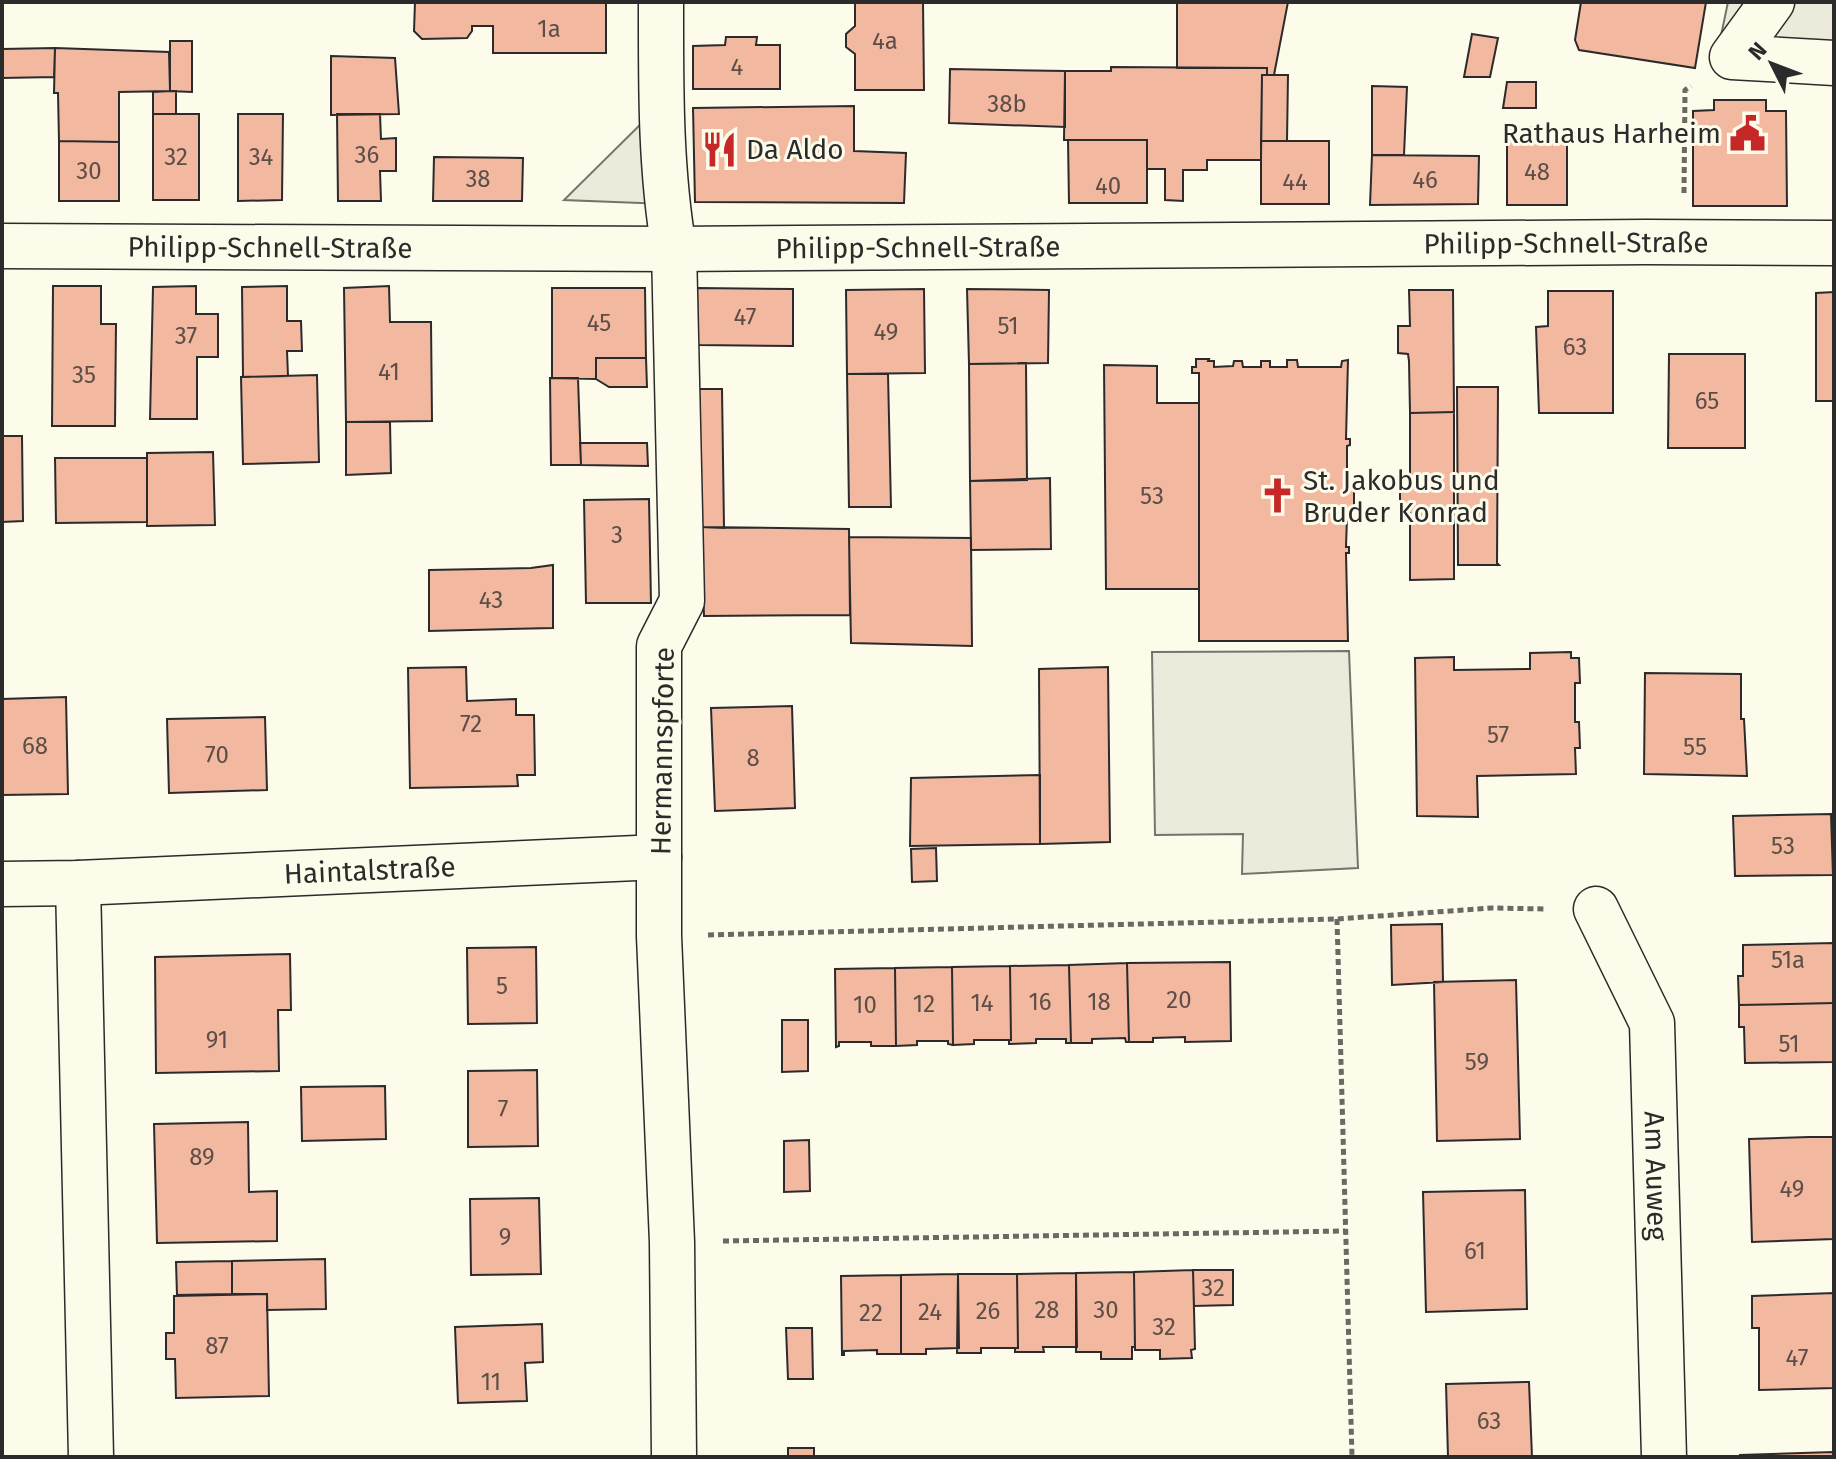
<svg xmlns="http://www.w3.org/2000/svg" width="1836" height="1459" font-family="'Fira Sans',sans-serif">
<style>
.green{fill:#ecebdb;stroke:#74746e;stroke-width:2}
.parking{fill:#eceadb;stroke:#74746e;stroke-width:2}
.building{fill:#f2b8a0;stroke:#2b2b2b;stroke-width:2}
.lines{fill:none;stroke-linecap:round;stroke-linejoin:round}
.minor-casing{stroke:#2b2b2b;stroke-width:47}
.path{stroke:#6a6964;stroke-width:5;stroke-dasharray:6 4;stroke-linecap:butt}
.minor{stroke:#fdfbea;stroke-width:44}
.labels{text-anchor:middle;stroke-width:6;stroke-linejoin:round;paint-order:stroke}
.number-label{font-size:24px;fill:#5d4e48}
.poi-label{font-size:28px;fill:#2b2b2b;stroke:#fdfbea;text-anchor:start}
.street-label{font-size:28px;fill:#2b2b2b;stroke:#fdfbea}
</style>
<rect width="100%" height="100%" fill="#fdfbea"/>
<!-- green -->
<path class="green" d="M 1349,651 L 1358,868 L 1242,874 L 1243,834 L 1155,835 L 1152,652 Z"/>
<!-- parking -->
<path class="parking" d="M 1728,2 L 1834,2 L 1834,74 L 1714,69 Z
M 661,104 L 666,204 L 564,200 Z"/>
<!-- building -->
<path class="building" d="M 415,2 L 606,2 L 606,53 L 493,53 L 493,26 L 472,26 L 472,31 L 467,38 L 422,39 L 414,31 Z
M 855,2 L 923,2 L 924,90 L 855,90 L 855,54 L 846,47 L 846,34 L 855,26 Z
M 1177,2 L 1288,2 L 1274,75 L 1267,75 L 1267,68 L 1177,68 Z
M 1581,2 L 1706,2 L 1695,68 L 1579,50 L 1575,40 Z
M 1472,34 L 1498,38 L 1490,77 L 1464,77 Z
M 726,37 L 757,37 L 756,45 L 780,45 L 780,89 L 693,89 L 693,46 L 725,45 Z
M 170,41 L 192,41 L 192,92 L 170,91 Z
M 55,48 L 54,77 L 2,78 L 2,49 Z
M 55,48 L 169,52 L 170,91 L 119,92 L 119,142 L 59,141 L 58,93 L 54,93 Z
M 331,56 L 395,58 L 399,114 L 331,115 Z
M 1111,67 L 1267,68 L 1267,75 L 1262,75 L 1261,160 L 1207,160 L 1207,170 L 1183,170 L 1183,201 L 1165,200 L 1165,169 L 1147,169 L 1147,140 L 1064,140 L 1065,71 L 1111,71 Z
M 950,69 L 1065,71 L 1065,127 L 949,123 Z
M 1262,75 L 1288,75 L 1287,141 L 1261,141 Z
M 1507,82 L 1536,82 L 1536,108 L 1503,108 Z
M 1372,86 L 1407,87 L 1404,155 L 1372,155 Z
M 170,91 L 176,91 L 176,114 L 153,114 L 153,92 Z
M 1714,100 L 1766,100 L 1766,111 L 1786,111 L 1787,206 L 1693,206 L 1693,111 L 1714,110 Z
M 854,106 L 854,151 L 906,153 L 904,203 L 695,202 L 693,108 Z
M 153,114 L 199,114 L 199,200 L 153,200 Z
M 238,114 L 283,114 L 282,200 L 238,201 Z
M 337,114 L 380,114 L 381,139 L 396,138 L 396,171 L 380,171 L 381,201 L 338,201 Z
M 1507,127 L 1532,127 L 1531,140 L 1567,140 L 1567,205 L 1507,205 Z
M 1068,140 L 1147,140 L 1147,203 L 1069,203 Z
M 59,141 L 119,142 L 119,201 L 59,201 Z
M 1261,141 L 1329,141 L 1329,204 L 1261,204 Z
M 1372,155 L 1479,156 L 1478,204 L 1370,205 Z
M 434,157 L 523,158 L 522,201 L 433,201 Z
M 53,286 L 101,286 L 101,324 L 116,324 L 115,426 L 52,426 Z
M 196,286 L 196,314 L 218,314 L 218,357 L 197,357 L 197,419 L 150,419 L 153,287 Z
M 287,286 L 287,321 L 301,321 L 302,351 L 287,351 L 288,376 L 243,377 L 242,287 Z
M 389,286 L 390,322 L 431,322 L 432,421 L 346,422 L 344,288 Z
M 552,288 L 645,288 L 646,358 L 596,358 L 596,379 L 552,378 Z
M 697,288 L 793,289 L 793,346 L 698,345 Z
M 924,289 L 925,373 L 847,374 L 846,290 Z
M 967,289 L 1049,290 L 1048,363 L 969,364 Z
M 1409,290 L 1453,290 L 1454,412 L 1410,413 L 1409,361 L 1408,354 L 1398,353 L 1398,326 L 1410,326 Z
M 1548,291 L 1613,291 L 1613,413 L 1539,413 L 1536,327 L 1548,326 Z
M 1834,292 L 1834,401 L 1816,401 L 1816,293 Z
M 1669,354 L 1745,354 L 1745,448 L 1668,448 Z
M 596,358 L 646,358 L 647,387 L 609,387 L 596,379 Z
M 1196,359 L 1209,359 L 1208,361 L 1214,361 L 1214,367 L 1233,366 L 1234,361 L 1242,361 L 1243,367 L 1261,367 L 1261,361 L 1270,361 L 1270,367 L 1287,367 L 1287,360 L 1297,360 L 1298,367 L 1341,367 L 1342,361 L 1348,360 L 1346,439 L 1350,439 L 1350,445 L 1347,446 L 1347,474 L 1349,475 L 1346,482 L 1354,483 L 1354,509 L 1346,511 L 1350,511 L 1349,517 L 1347,517 L 1346,547 L 1349,547 L 1349,553 L 1346,553 L 1348,641 L 1199,641 L 1199,373 L 1192,373 L 1192,367 L 1196,367 Z
M 1026,363 L 1027,480 L 970,481 L 969,364 Z
M 1104,365 L 1157,366 L 1157,403 L 1199,403 L 1199,589 L 1106,589 Z
M 847,374 L 888,374 L 891,507 L 849,507 Z
M 317,375 L 319,462 L 243,464 L 241,377 Z
M 550,378 L 578,378 L 581,465 L 551,465 Z
M 1457,387 L 1498,387 L 1497,563 L 1499,565 L 1458,565 Z
M 699,389 L 722,389 L 724,528 L 701,527 Z
M 1454,412 L 1454,579 L 1410,580 L 1410,513 L 1400,513 L 1400,490 L 1410,489 L 1410,413 Z
M 346,422 L 390,422 L 391,473 L 346,475 Z
M 2,436 L 22,436 L 23,521 L 2,522 Z
M 580,443 L 647,443 L 648,466 L 581,465 Z
M 213,452 L 215,525 L 147,526 L 147,453 Z
M 55,458 L 147,458 L 147,522 L 56,523 Z
M 1050,478 L 1051,549 L 971,550 L 970,481 Z
M 649,499 L 651,603 L 586,603 L 584,500 Z
M 701,527 L 849,529 L 850,615 L 704,616 Z
M 849,537 L 971,538 L 972,646 L 851,643 Z
M 553,565 L 553,628 L 429,631 L 429,570 L 531,568 Z
M 1571,652 L 1571,658 L 1579,658 L 1580,683 L 1575,683 L 1575,722 L 1579,722 L 1580,748 L 1575,748 L 1576,774 L 1477,776 L 1478,817 L 1417,816 L 1415,658 L 1454,657 L 1454,670 L 1530,669 L 1530,653 Z
M 466,667 L 467,701 L 516,699 L 516,715 L 534,715 L 535,775 L 517,775 L 518,786 L 410,788 L 408,668 Z
M 1108,667 L 1110,842 L 1040,844 L 1039,669 Z
M 1645,673 L 1741,674 L 1741,719 L 1744,719 L 1747,776 L 1644,774 Z
M 66,697 L 68,794 L 2,795 L 2,699 Z
M 792,706 L 795,808 L 715,811 L 711,708 Z
M 265,717 L 267,790 L 169,793 L 167,719 Z
M 1040,775 L 1040,844 L 910,846 L 911,778 Z
M 1831,814 L 1833,875 L 1735,876 L 1733,816 Z
M 936,848 L 937,881 L 912,882 L 911,849 Z
M 1442,924 L 1443,982 L 1392,985 L 1391,925 Z
M 1833,943 L 1834,1003 L 1739,1005 L 1738,976 L 1743,976 L 1743,945 Z
M 536,947 L 537,1023 L 468,1024 L 467,948 Z
M 290,954 L 291,1010 L 278,1010 L 279,1071 L 156,1073 L 155,957 Z
M 1230,962 L 1231,1041 L 1185,1042 L 1185,1037 L 1153,1038 L 1153,1042 L 1129,1042 L 1127,963 Z
M 1127,963 L 1129,1042 L 1126,1042 L 1125,1038 L 1092,1039 L 1092,1043 L 1071,1043 L 1069,965 Z
M 1069,965 L 1071,1043 L 1066,1043 L 1066,1039 L 1036,1039 L 1036,1043 L 1009,1044 L 1009,1040 L 1011,1040 L 1010,966 Z
M 1010,966 L 1011,1040 L 974,1040 L 974,1044 L 953,1045 L 952,967 Z
M 952,967 L 953,1045 L 948,1044 L 948,1041 L 917,1041 L 917,1045 L 896,1046 L 895,968 Z
M 895,968 L 896,1046 L 871,1046 L 871,1042 L 839,1042 L 839,1046 L 836,1047 L 835,969 Z
M 1516,980 L 1520,1139 L 1437,1141 L 1434,982 Z
M 1834,1003 L 1834,1062 L 1745,1063 L 1744,1027 L 1739,1027 L 1739,1005 Z
M 782,1020 L 808,1020 L 808,1071 L 782,1072 Z
M 537,1070 L 538,1146 L 468,1147 L 468,1071 Z
M 385,1086 L 386,1139 L 302,1141 L 301,1087 Z
M 248,1122 L 249,1192 L 277,1191 L 277,1241 L 157,1243 L 154,1124 Z
M 1809,1137 L 1834,1137 L 1834,1239 L 1752,1242 L 1749,1139 Z
M 809,1140 L 810,1191 L 784,1192 L 784,1141 Z
M 1525,1190 L 1527,1309 L 1426,1312 L 1423,1192 Z
M 539,1198 L 541,1274 L 471,1275 L 470,1199 Z
M 325,1259 L 326,1309 L 267,1310 L 267,1294 L 232,1294 L 232,1261 Z
M 232,1261 L 232,1294 L 177,1295 L 176,1262 Z
M 1193,1270 L 1195,1349 L 1191,1350 L 1192,1358 L 1160,1359 L 1160,1350 L 1135,1350 L 1134,1272 Z
M 1193,1270 L 1233,1270 L 1233,1305 L 1194,1306 Z
M 1134,1272 L 1135,1347 L 1132,1347 L 1132,1359 L 1101,1359 L 1101,1352 L 1076,1352 L 1076,1273 Z
M 1076,1273 L 1077,1347 L 1043,1347 L 1044,1352 L 1015,1352 L 1015,1348 L 1018,1348 L 1017,1274 Z
M 958,1274 L 959,1348 L 926,1349 L 926,1354 L 901,1354 L 901,1275 Z
M 958,1274 L 1017,1274 L 1018,1348 L 981,1348 L 981,1353 L 957,1353 Z
M 901,1275 L 901,1354 L 877,1354 L 877,1350 L 844,1351 L 844,1355 L 842,1355 L 841,1276 Z
M 1834,1293 L 1834,1388 L 1759,1390 L 1759,1328 L 1752,1328 L 1752,1296 Z
M 267,1294 L 269,1396 L 176,1398 L 175,1359 L 166,1359 L 166,1333 L 174,1333 L 174,1296 Z
M 542,1324 L 543,1362 L 525,1363 L 527,1401 L 458,1403 L 455,1327 Z
M 786,1328 L 812,1328 L 813,1379 L 788,1379 Z
M 1529,1382 L 1532,1457 L 1448,1457 L 1446,1384 Z
M 788,1448 L 814,1448 L 814,1457 L 788,1457 Z
M 1833,1452 L 1833,1457 L 1740,1457 L 1740,1455 Z"/>
<g class="lines">
<defs>
<g id="minor">
<path d="M 661,2 C 661,85 660,167 674,249 L 682,601 L 659,646 L 659,936 L 672,1242 L 674,1457"/>
<path d="M 1772,2 L 1732,57 L 1834,63"/>
<path id="s1" d="M 2,246 L 674,249 L 1646,242 L 1834,243"/>
<path d="M 78,883 L 91,1457"/>
<path id="s2" d="M 2,884 L 78,883 L 659,857"/>
<path id="s3" d="M 1596,909 L 1652,1023 L 1664,1457"/>
</g>
</defs>
<!-- minor casing -->
<use href="#minor" class="minor-casing"/>
<!-- path -->
<path class="path" d="M 1684,193 L 1685,90 L 1691,86
M 1337,919 L 1352,1457
M 708,935 L 1337,919 L 1492,908 L 1546,909
M 723,1241 L 1345,1231"/>
<!-- minor -->
<use href="#minor" class="minor"/>
</g>
<!-- icons -->
<defs>
<symbol id="civic-bare" viewBox="-9 -9 18 18"><path d="M-.6-6.5H3V-4.5H.6V-3L4-1V1h2V6H-6V1h2V-1L-.6-3ZM-1.2 2.5V6h2.4V2.5Z" fill="#c62828" stroke="#fdfbea" stroke-width="2.5" paint-order="stroke"/></symbol>
<symbol id="restaurant-bare" viewBox="-9 -9 18 18"><path d="M-5-6h1v4h1v-4h1v4h1v-4h1v5L-1.5 .5V6h-2V.5L-5-1ZM5-6V6H3V1.5H1.5Q1.5-4 5-6Z" fill="#c62828" stroke="#fdfbea" stroke-width="2.5" paint-order="stroke"/></symbol>
<symbol id="church-bare" viewBox="-9 -9 18 18"><path d="M-1.2-6h2.4v3.5h3.3v2.4h-3.3V6h-2.4V-.1h-3.3v-2.4h3.3Z" fill="#c62828" stroke="#fdfbea" stroke-width="2.5" paint-order="stroke"/></symbol>
</defs>
<g fill-rule="evenodd">
<use href="#civic-bare" x="1722" y="108" width="51" height="51"/>
<use href="#restaurant-bare" x="694" y="124" width="51" height="51"/>
<use href="#church-bare" x="1252" y="470" width="51" height="51"/>
</g>
<g class="labels">
<!-- number labels -->
<g class="number-label">
<text x="549" y="37">1a</text>
<text x="885" y="49">4a</text>
<text x="737" y="75">4</text>
<text x="1007" y="112">38b</text>
<text x="367" y="163">36</text>
<text x="176" y="165">32</text>
<text x="261" y="165">34</text>
<text x="89" y="179">30</text>
<text x="1537" y="180">48</text>
<text x="478" y="187">38</text>
<text x="1425" y="188">46</text>
<text x="1295" y="190">44</text>
<text x="1108" y="194">40</text>
<text x="745" y="325">47</text>
<text x="599" y="331">45</text>
<text x="1008" y="334">51</text>
<text x="886" y="340">49</text>
<text x="186" y="344">37</text>
<text x="1575" y="355">63</text>
<text x="389" y="380">41</text>
<text x="84" y="383">35</text>
<text x="1707" y="409">65</text>
<text x="1152" y="504">53</text>
<text x="617" y="543">3</text>
<text x="491" y="608">43</text>
<text x="471" y="732">72</text>
<text x="1498" y="743">57</text>
<text x="35" y="754">68</text>
<text x="1695" y="755">55</text>
<text x="217" y="763">70</text>
<text x="753" y="766">8</text>
<text x="1783" y="854">53</text>
<text x="1788" y="968">51a</text>
<text x="502" y="994">5</text>
<text x="1179" y="1008">20</text>
<text x="1040" y="1010">16</text>
<text x="1099" y="1010">18</text>
<text x="982" y="1011">14</text>
<text x="924" y="1012">12</text>
<text x="865" y="1013">10</text>
<text x="217" y="1048">91</text>
<text x="1789" y="1052">51</text>
<text x="1477" y="1070">59</text>
<text x="503" y="1117">7</text>
<text x="202" y="1165">89</text>
<text x="1792" y="1197">49</text>
<text x="505" y="1245">9</text>
<text x="1475" y="1259">61</text>
<text x="1213" y="1296">32</text>
<text x="1047" y="1318">28</text>
<text x="1106" y="1318">30</text>
<text x="988" y="1319">26</text>
<text x="930" y="1320">24</text>
<text x="871" y="1321">22</text>
<text x="1164" y="1335">32</text>
<text x="217" y="1354">87</text>
<text x="1797" y="1366">47</text>
<text x="491" y="1390">11</text>
<text x="1489" y="1429">63</text>
</g>
<!-- poi labels -->
<g class="poi-label">
<text x="1721" y="143" text-anchor="end">Rathaus Harheim</text>
<text x="746" y="159">Da Aldo</text>
<text x="1303" y="490">St. Jakobus und<tspan x="1303" dy="32">Bruder Konrad</tspan></text>
</g>
<!-- street labels -->
<g class="street-label">
<text dy="10" stroke="none"><textPath href="#s1" startOffset="1564">Philipp-Schnell-Straße</textPath></text>
<text dy="10" stroke="none"><textPath href="#s1" startOffset="268">Philipp-Schnell-Straße</textPath></text>
<text dy="10" stroke="none"><textPath href="#s1" startOffset="916">Philipp-Schnell-Straße</textPath></text>
<text transform="translate(662 751) rotate(-89)" y="10">Hermannspforte</text>
<text dy="10" stroke="none"><textPath href="#s2" startOffset="368">Haintalstraße</textPath></text>
<text dy="10" stroke="none"><textPath href="#s3" startOffset="280">Am Auweg</textPath></text>
</g>
</g>
<!-- border -->
<rect width="1836" height="1459" fill="none" stroke="#2b2b2b" stroke-width="8"/>
<!-- north arrow -->
<g transform="translate(1772 64) rotate(312)" stroke="#fdfbea" stroke-width="6" paint-order="stroke">
<path d="M0-6L14 30L0 20L-14 30Z" fill="#2b2b2b"/>
<text y="-12" font-size="22" font-weight="bold" text-anchor="middle" fill="#2b2b2b">N</text>
</g>
</svg>
